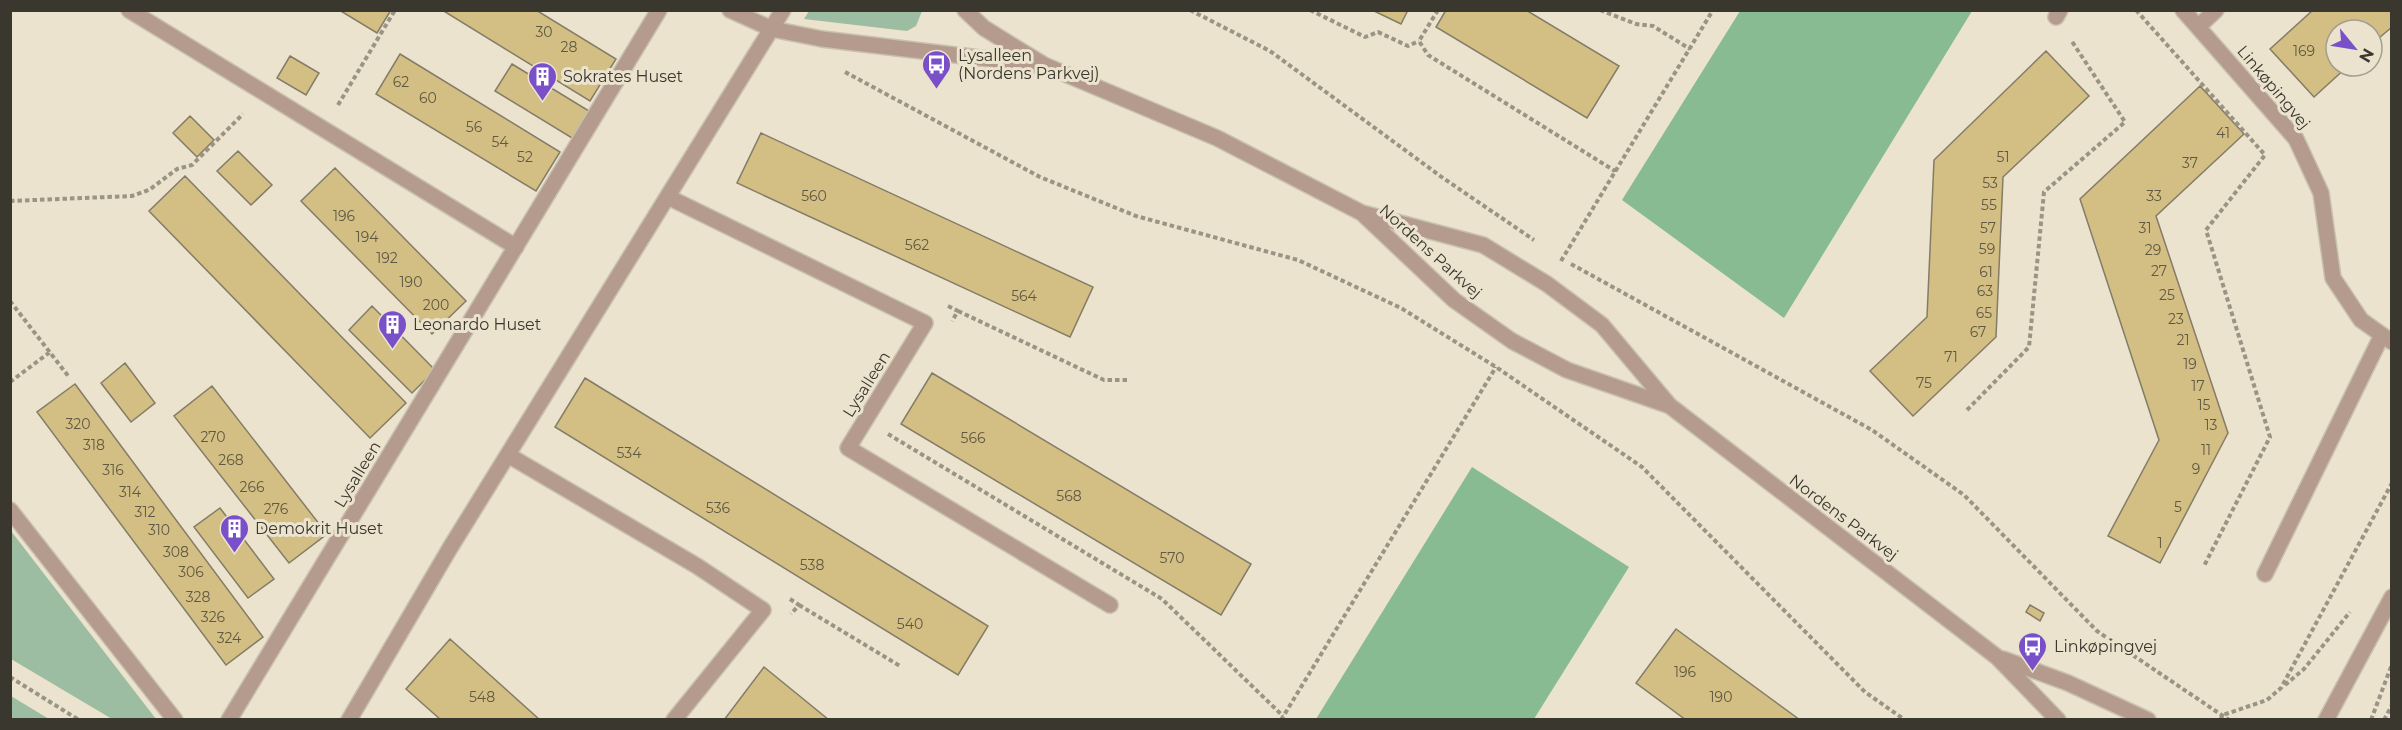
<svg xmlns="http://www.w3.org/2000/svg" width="2402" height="730" font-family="Montserrat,sans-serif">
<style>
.green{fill:#9cbda2}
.forest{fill:#88bb92}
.building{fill:#d3be83;stroke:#837c68;stroke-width:1.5}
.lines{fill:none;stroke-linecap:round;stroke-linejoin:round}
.minor-casing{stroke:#c8c1ad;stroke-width:18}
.path{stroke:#9a9485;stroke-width:4;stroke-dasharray:4.5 3;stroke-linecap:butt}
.minor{stroke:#b59b8e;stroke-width:15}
.labels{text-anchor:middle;stroke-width:6;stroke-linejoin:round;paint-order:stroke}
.number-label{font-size:14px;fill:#605944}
.poi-label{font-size:16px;fill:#3a372f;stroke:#ebe3cd;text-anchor:start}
.street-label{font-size:16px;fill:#3a372f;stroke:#ebe3cd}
</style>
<rect width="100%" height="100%" fill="#ebe3cd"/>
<!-- green -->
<path class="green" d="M 809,11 L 809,10 L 922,11 L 916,26 L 907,31 L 804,19 Z
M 10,531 L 11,531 L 156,719 L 112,719 L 11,659 Z
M 11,696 L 49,719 L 11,719 Z"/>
<!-- forest -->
<path class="forest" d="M 1740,11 L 1972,11 L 1784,318 L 1622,200 Z
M 1472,467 L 1629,567 L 1534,719 L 1316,719 Z"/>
<!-- building -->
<path class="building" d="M 339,10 L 391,10 L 377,33 Z
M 442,10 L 536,10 L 616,59 L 590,101 Z
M 1372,10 L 1408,10 L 1401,24 Z
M 1446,10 L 1526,10 L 1619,66 L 1587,118 L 1436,27 Z
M 2313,10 L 2392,10 L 2392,27 L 2372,44 L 2372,30 L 2336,30 L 2336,66 L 2348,66 L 2314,97 L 2270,49 Z
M 2046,51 L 2089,96 L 2003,177 L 1996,337 L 1913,416 L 1870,371 L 1927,317 L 1934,160 Z
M 400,54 L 560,152 L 536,191 L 376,94 Z
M 290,56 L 319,73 L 306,95 L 277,78 Z
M 512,64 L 589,111 L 572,138 L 495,91 Z
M 2200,86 L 2244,134 L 2156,216 L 2228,433 L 2160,563 L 2108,536 L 2159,440 L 2080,199 Z
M 190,116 L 214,140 L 197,157 L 173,133 Z
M 761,133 L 1093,287 L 1070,337 L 737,183 Z
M 238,151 L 272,185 L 251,205 L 217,171 Z
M 335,168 L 466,301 L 432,334 L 301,201 Z
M 185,176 L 406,403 L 370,438 L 149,211 Z
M 372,306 L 435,370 L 412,393 L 349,330 Z
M 125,363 L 155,403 L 131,422 L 101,383 Z
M 932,373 L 1251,564 L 1221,615 L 901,424 Z
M 585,378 L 988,626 L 958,675 L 555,427 Z
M 75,384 L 263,637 L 226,665 L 37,412 Z
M 212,386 L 327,534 L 289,563 L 174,416 Z
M 220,508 L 274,579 L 248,598 L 194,527 Z
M 2030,605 L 2044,613 L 2040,621 L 2026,612 Z
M 1676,629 L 1800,720 L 1686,720 L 1636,683 Z
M 450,639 L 540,720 L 441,720 L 406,689 Z
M 764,667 L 829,720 L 724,720 Z"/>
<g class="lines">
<defs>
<path id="minor" d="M 129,10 L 516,247
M 730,10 L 772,29 L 822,39 L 1039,65
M 965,10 L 984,28 L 1044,65 L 1217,138 L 1362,213 L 1483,245 L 1547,284 L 1602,325 L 1670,406 L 1997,657 L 2058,720
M 2183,10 L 2296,139 L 2321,193 L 2333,278 L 2361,320 L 2392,342
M 2056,17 L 2060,10
M 2198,27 L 2216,10
M 668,197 L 925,323 L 848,448 L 1110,605
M 1364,215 L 1454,300 L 1512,341 L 1567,370 L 1670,406
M 508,455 L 697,566 L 763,610 L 674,720
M 10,510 L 175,720
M 2265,574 L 2382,335
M 2003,659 L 2068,683 L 2148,720
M 229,720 L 659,10
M 349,720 L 450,548 L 783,10
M 2326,720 L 2392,597"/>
</defs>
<!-- minor casing -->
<use href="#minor" class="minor-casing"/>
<!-- path -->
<path class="path" d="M 1190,10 L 1270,51 L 1443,178 L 1534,240
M 1310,10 L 1365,37 L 1378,32 L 1408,46 L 1419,41
M 1438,10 L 1419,41 L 1428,55 L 1615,171
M 1600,10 L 1636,24 L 1653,26 L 1690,49
M 2136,10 L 2265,155 L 2206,230 L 2270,437 L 2204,566
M 845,72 L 1040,177 L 1136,216 L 1298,260 L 1401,308 L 1496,367 L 1642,467 L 1865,692 L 1905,720
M 338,105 L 395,10
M 10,201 L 132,196 L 149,190 L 177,169 L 192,165 L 243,114
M 1561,261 L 1713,10
M 1571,264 L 1872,430 L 1964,495 L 2097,631 L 2229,720
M 10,301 L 69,377
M 948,306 L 958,311 L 952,321
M 958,311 L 1104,380 L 1129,380
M 10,382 L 50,352
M 1967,410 L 2029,347 L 2044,192 L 2125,122 L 2071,40
M 888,434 L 1162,599 L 1283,716
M 790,599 L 799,605 L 791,614
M 799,605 L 900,666
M 10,677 L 79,720
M 2285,685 L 2304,669 L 2350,612
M 1281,720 L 1496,367
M 2220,720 L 2223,715 L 2267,700 L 2281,688 L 2392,483
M 2371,720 L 2392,664
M 2384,720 L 2392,705"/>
<!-- minor -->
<use href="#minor" class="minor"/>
</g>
<!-- icons -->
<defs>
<symbol id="bus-pin" viewBox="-11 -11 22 30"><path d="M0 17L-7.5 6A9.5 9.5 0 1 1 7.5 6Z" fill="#7a50c9" stroke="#ebe3cd"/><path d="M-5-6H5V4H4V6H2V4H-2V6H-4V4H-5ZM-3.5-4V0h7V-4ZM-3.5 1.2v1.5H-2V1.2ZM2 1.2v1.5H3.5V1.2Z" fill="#fff"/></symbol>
<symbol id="building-pin" viewBox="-11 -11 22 30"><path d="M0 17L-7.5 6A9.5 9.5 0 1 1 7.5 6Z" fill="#7a50c9" stroke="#ebe3cd"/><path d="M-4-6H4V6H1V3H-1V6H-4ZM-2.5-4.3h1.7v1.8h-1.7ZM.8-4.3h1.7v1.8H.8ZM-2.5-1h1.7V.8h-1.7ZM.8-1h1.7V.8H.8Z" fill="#fff"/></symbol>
</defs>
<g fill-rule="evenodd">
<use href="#bus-pin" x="920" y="48" width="33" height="45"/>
<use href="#building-pin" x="526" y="60" width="33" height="45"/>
<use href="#building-pin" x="376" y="308" width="33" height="45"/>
<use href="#building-pin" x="218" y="512" width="33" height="45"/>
<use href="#bus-pin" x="2016" y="630" width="33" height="45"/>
</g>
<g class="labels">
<!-- number labels -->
<g class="number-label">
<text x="544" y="37">30</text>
<text x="569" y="52">28</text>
<text x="2304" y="56">169</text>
<text x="401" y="87">62</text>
<text x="428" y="103">60</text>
<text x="474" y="132">56</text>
<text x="2223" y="138">41</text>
<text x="500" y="147">54</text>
<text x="525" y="162">52</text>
<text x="2003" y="162">51</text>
<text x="2190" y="168">37</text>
<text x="1990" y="188">53</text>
<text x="814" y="201">560</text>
<text x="2154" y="201">33</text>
<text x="1989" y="210">55</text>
<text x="344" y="221">196</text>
<text x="1988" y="233">57</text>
<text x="2145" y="233">31</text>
<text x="367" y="242">194</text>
<text x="917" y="250">562</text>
<text x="1987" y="254">59</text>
<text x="2153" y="255">29</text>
<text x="387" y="263">192</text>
<text x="2159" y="276">27</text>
<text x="1986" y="277">61</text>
<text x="411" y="287">190</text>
<text x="1985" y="296">63</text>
<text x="2167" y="300">25</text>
<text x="1024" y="301">564</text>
<text x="436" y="310">200</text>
<text x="1984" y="318">65</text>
<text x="2176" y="324">23</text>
<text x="1978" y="337">67</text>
<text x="2183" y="345">21</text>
<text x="1951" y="362">71</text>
<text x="2190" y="369">19</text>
<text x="1924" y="388">75</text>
<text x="2198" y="391">17</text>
<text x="2204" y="410">15</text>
<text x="78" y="429">320</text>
<text x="2211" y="430">13</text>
<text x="213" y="442">270</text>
<text x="973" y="443">566</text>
<text x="94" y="450">318</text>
<text x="2206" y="455">11</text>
<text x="629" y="458">534</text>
<text x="231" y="465">268</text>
<text x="2196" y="474">9</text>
<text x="113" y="475">316</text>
<text x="252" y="492">266</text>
<text x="130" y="497">314</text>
<text x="1069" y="501">568</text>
<text x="2178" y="512">5</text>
<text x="718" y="513">536</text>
<text x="276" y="514">276</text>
<text x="145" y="517">312</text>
<text x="159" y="535">310</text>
<text x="2160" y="548">1</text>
<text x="176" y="557">308</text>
<text x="1172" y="563">570</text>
<text x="812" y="570">538</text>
<text x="191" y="577">306</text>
<text x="198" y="602">328</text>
<text x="213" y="622">326</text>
<text x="910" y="629">540</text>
<text x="229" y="643">324</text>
<text x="1685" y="677">196</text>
<text x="482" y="702">548</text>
<text x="1721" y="702">190</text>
</g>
<!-- poi labels -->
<g class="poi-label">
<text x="958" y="61">Lysalleen<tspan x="958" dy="18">(Nordens Parkvej)</tspan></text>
<text x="563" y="82">Sokrates Huset</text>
<text x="413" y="330">Leonardo Huset</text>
<text x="255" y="534">Demokrit Huset</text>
<text x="2054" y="652">Linkøpingvej</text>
</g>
<!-- street labels -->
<g class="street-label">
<text transform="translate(2274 87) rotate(50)" y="6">Linkøpingvej</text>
<text transform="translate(1431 251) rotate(42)" y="6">Nordens Parkvej</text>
<text transform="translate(866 384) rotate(-58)" y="6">Lysalleen</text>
<text transform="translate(357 474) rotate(-59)" y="6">Lysalleen</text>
<text transform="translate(1844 517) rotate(37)" y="6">Nordens Parkvej</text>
</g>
</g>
<!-- border -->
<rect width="2402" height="730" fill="none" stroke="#3a372f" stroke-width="24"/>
<!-- north arrow -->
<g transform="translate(2354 48) rotate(120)"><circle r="28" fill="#ebe3cd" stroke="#a49e8e" stroke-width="1.5"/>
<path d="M0-4.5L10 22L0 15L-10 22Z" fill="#7a50c9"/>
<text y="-9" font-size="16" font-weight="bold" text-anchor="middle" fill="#3a372f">N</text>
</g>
</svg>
